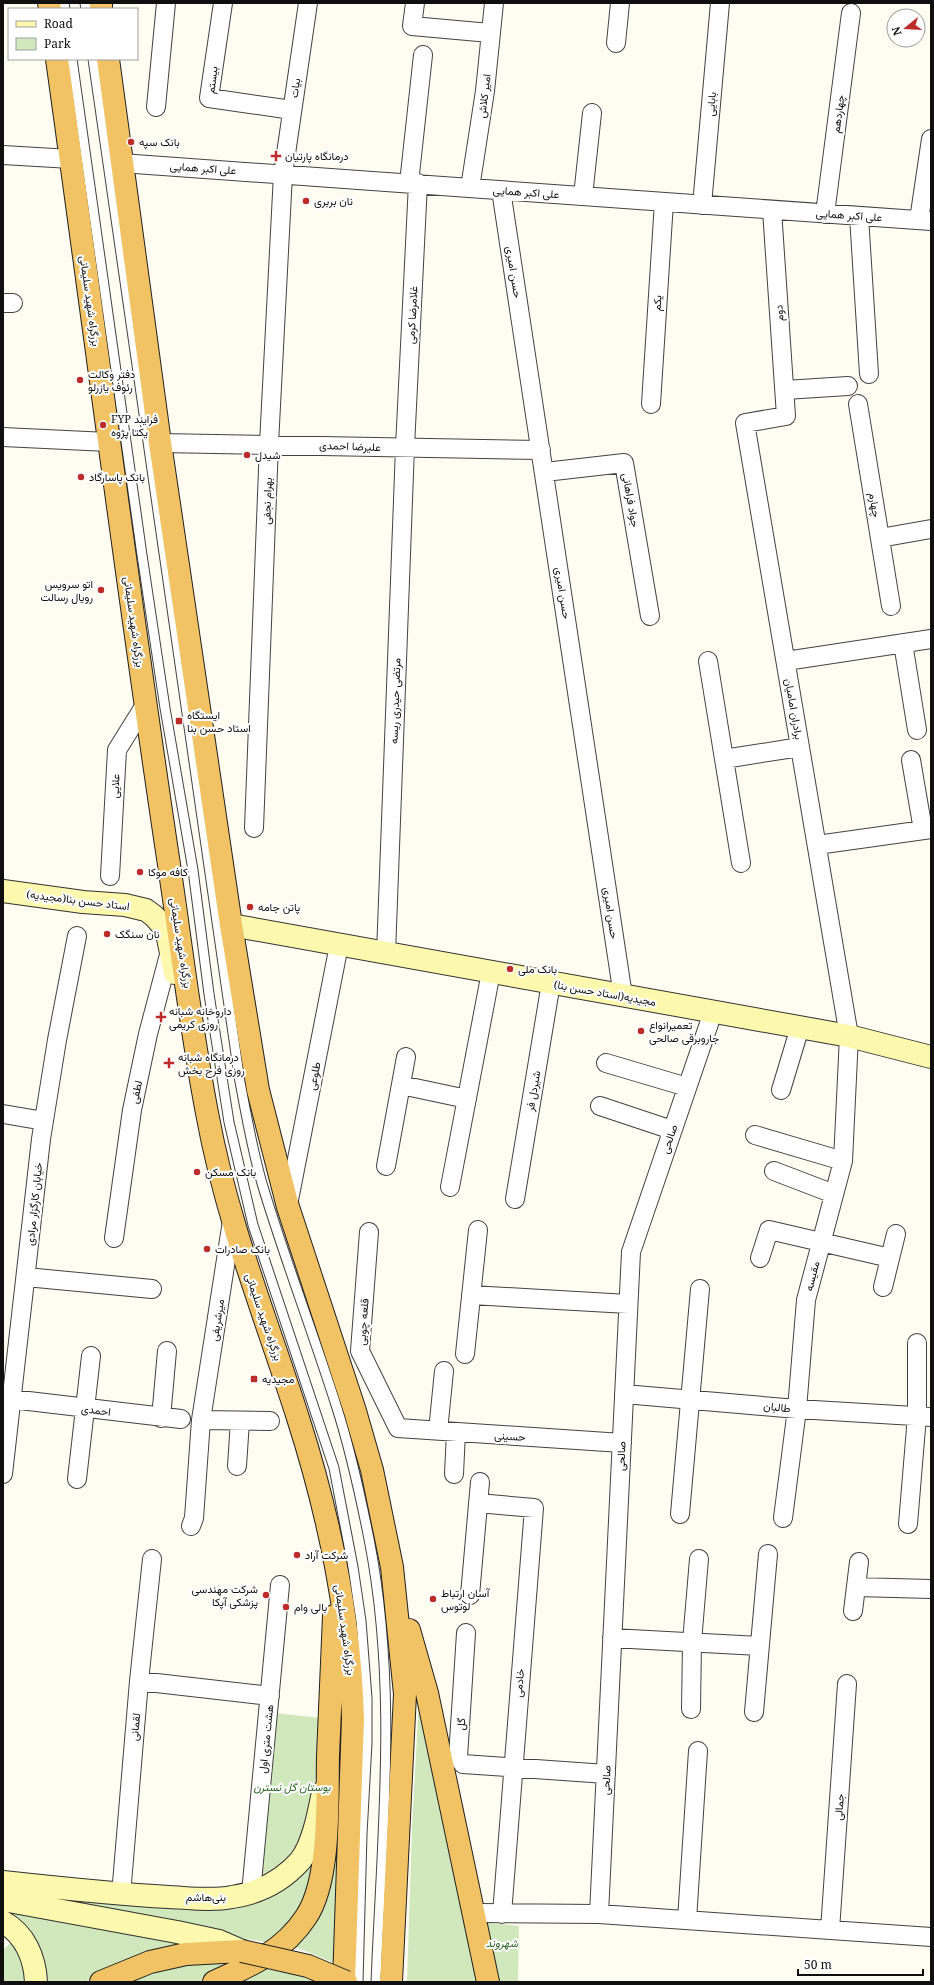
<svg xmlns="http://www.w3.org/2000/svg" width="934" height="1985" font-family="'Noto Serif',Vazirmatn,serif">
<style>
.green{fill:#d0e8bb}
.lines{fill:none;stroke-linecap:round;stroke-linejoin:round}
.service-casing{stroke:#424242;stroke-width:11}
.minor-casing{stroke:#424242;stroke-width:20}
.secondary-casing{stroke:#313131;stroke-width:24}
.trunk-casing{stroke:#202020;stroke-width:24}
.service{stroke:#fff;stroke-width:9}
.minor{stroke:#fff;stroke-width:18}
.secondary{stroke:#fcf9ae;stroke-width:22}
.trunk{stroke:#f2c364;stroke-width:22}
.trunk-bridge-casing{stroke:#202020;stroke-width:24;stroke-linecap:butt}
.trunk-bridge{stroke:#f2c364;stroke-width:22}
.poi-dot{fill:#bb2c2a;stroke:#fff;stroke-width:1.5}
.labels{text-anchor:middle;stroke-width:4;stroke-linejoin:round;paint-order:stroke}
.street-label{font-size:11px;fill:#0f0f0f;stroke:#fff}
.poi-label{font-size:11px;fill:#0f0f0f;stroke:#fff;text-anchor:start}
.park-label{font-size:11px;font-style:italic;fill:#2a6520;stroke:#fff}
</style>
<rect width="100%" height="100%" fill="#fffdf1"/>
<!-- green -->
<path class="green" d="M 341,1662 L 343,1691 L 335,1963 L 290,1945 L 309,1921 Z
M 419,1699 L 481,1982 L 407,1982 L 412,1827 Z
M 275,1713 L 321,1718 L 315,1788 L 296,1855 L 260,1883 Z
M 318,1835 L 310,1899 L 277,1944 L 184,1928 L 3,1887 L 236,1906 Z
M 3,1906 L 224,1948 L 104,1971 L 84,1982 L 42,1982 L 3,1916 Z
M 481,1922 L 519,1926 L 518,1982 L 493,1982 Z
M 15,1938 L 32,1982 L 3,1982 L 3,1950 Z
M 185,1962 L 243,1962 L 203,1982 L 121,1982 Z
M 265,1965 L 320,1982 L 227,1982 Z"/>
<g class="lines">
<defs>
<path id="service" d="M 64,3 L 65,9
M 85,3 L 86,9
M 72,59 L 142,555 L 165,708 L 193,870 L 209,994 L 229,1122 L 253,1225 L 334,1468 L 353,1567 L 361,1621 L 367,1698 L 367,1743 L 362,1834 L 358,1982
M 93,59 L 240,1082 C 247,1118 253,1155 264,1190 C 286,1262 313,1333 336,1405 C 350,1448 360,1494 369,1539 C 398,1686 382,1834 376,1982"/>
<path id="minor" d="M 223,3 L 209,98 L 292,110
M 415,3 L 412,26 L 490,33
M 616,43 L 620,3
M 156,107 L 166,3
M 3,155 L 71,159
M 121,163 L 931,221
M 409,183 L 423,55
M 470,188 L 485,91 L 494,3
M 501,190 L 623,996
M 583,196 L 592,113
M 702,205 L 720,3
M 772,210 L 786,416 L 745,423 L 849,1036 L 843,1161 L 806,1300 L 797,1409 L 783,1518
M 825,214 L 851,13
M 859,216 L 869,374
M 919,220 L 931,139
M 3,303 L 13,303
M 785,390 L 848,386
M 651,404 L 664,202
M 858,404 L 891,606
M 3,437 L 108,442
M 160,443 L 541,450
M 545,472 L 624,463 L 650,616
M 880,538 L 931,529
M 903,643 L 917,730
M 708,661 L 741,863
M 786,661 L 931,639
M 724,759 L 800,747
M 911,760 L 923,830
M 254,828 L 269,444 L 283,174 L 308,3
M 817,845 L 931,829
M 110,876 L 117,750 L 145,705
M 386,954 L 405,447 L 418,183
M 606,1063 L 687,1087
M 401,1085 L 467,1099
M 781,1090 L 800,1027
M 600,1106 L 672,1130
M 3,1114 L 44,1121
M 755,1135 L 843,1161
M 386,1166 L 406,1057
M 774,1171 L 834,1194
M 450,1187 L 491,972
M 515,1199 L 551,983
M 288,1205 L 339,945
M 369,1232 L 360,1351 L 398,1428 L 622,1443
M 114,1238 L 132,1110 L 148,1034 L 170,951
M 760,1258 L 769,1230 L 890,1258
M 26,1277 L 152,1289
M 883,1287 L 896,1234
M 471,1295 L 628,1304
M 465,1354 L 478,1230
M 624,1394 L 797,1409 L 931,1417
M 3,1398 L 181,1419
M 161,1418 L 167,1351
M 201,1420 L 270,1421
M 438,1431 L 444,1371
M 237,1466 L 240,1421
M 3,1474 L 41,1139 L 57,1040 L 77,936
M 454,1474 L 456,1432
M 77,1479 L 91,1356
M 478,1503 L 534,1508 L 502,1914
M 680,1514 L 700,1289
M 908,1524 L 917,1416 L 917,1343
M 191,1526 L 194,1518 L 201,1420 L 232,1221
M 856,1587 L 931,1589
M 470,1595 L 480,1482
M 853,1611 L 859,1562
M 466,1633 L 458,1757 L 463,1764 L 606,1774
M 612,1638 L 759,1646
M 139,1681 L 270,1696
M 691,1709 L 692,1642 L 699,1559
M 754,1712 L 768,1554
M 251,1893 L 280,1585
M 121,1895 L 139,1681 L 152,1559
M 475,1913 L 599,1914 L 931,1937
M 599,1914 L 631,1252 L 713,1012
M 687,1920 L 698,1751
M 830,1930 L 847,1684"/>
<path id="secondary" d="M 3,891 L 83,902 L 125,905 L 146,910 L 154,916 L 163,926 L 168,938 L 175,973
M 231,925 L 849,1036 L 931,1057
M 3,1882 C 58,1888 113,1894 169,1897 C 190,1898 212,1901 232,1897 C 259,1893 282,1881 300,1861 C 313,1845 319,1812 323,1792
M 3,1900 L 177,1932 L 219,1941 L 242,1951
M 3,1922 C 25,1934 35,1958 36,1982"/>
<path id="trunk" d="M 49,3 L 50,9
M 101,3 L 101,9
M 57,59 C 94,325 128,592 168,858 C 181,944 191,1032 208,1118 C 227,1221 266,1318 298,1418 C 329,1515 350,1616 353,1718 L 344,1982
M 108,59 L 160,443 L 231,925 L 258,1090 L 288,1207 L 355,1411 L 372,1470 L 392,1567 L 405,1694 L 391,1982
M 409,1630 L 427,1693 L 488,1982
M 101,1982 L 150,1962 L 186,1954 L 242,1951
M 214,1982 C 250,1966 284,1951 306,1917 C 331,1880 327,1799 328,1756 C 330,1709 332,1662 334,1616"/>
</defs>
<!-- service casing -->
<use href="#service" class="service-casing"/>
<!-- minor casing -->
<use href="#minor" class="minor-casing"/>
<!-- secondary casing -->
<use href="#secondary" class="secondary-casing"/>
<!-- trunk casing -->
<use href="#trunk" class="trunk-casing"/>
<!-- service -->
<use href="#service" class="service"/>
<!-- minor -->
<use href="#minor" class="minor"/>
<!-- secondary -->
<use href="#secondary" class="secondary"/>
<!-- trunk -->
<use href="#trunk" class="trunk"/>
<defs>
<path id="trunk-bridge" d="M 242,1951 L 308,1966 L 346,1982"/>
</defs>
<!-- trunk-bridge casing -->
<use href="#trunk-bridge" class="trunk-bridge-casing"/>
<!-- trunk-bridge -->
<use href="#trunk-bridge" class="trunk-bridge"/>
</g>
<!-- markers -->
<g class="poi-dot">
<circle cx="131" cy="142" r="4"/>
<path d="M274 150h4v4h4v4h-4v4h-4v-4h-4v-4h4z"/>
<circle cx="306" cy="201" r="4"/>
<circle cx="80" cy="380" r="4"/>
<circle cx="103" cy="425" r="4"/>
<circle cx="247" cy="455" r="4"/>
<circle cx="81" cy="477" r="4"/>
<circle cx="101" cy="590" r="4"/>
<rect x="175" y="717" width="8" height="8" rx="2"/>
<circle cx="140" cy="872" r="4"/>
<circle cx="250" cy="907" r="4"/>
<circle cx="107" cy="934" r="4"/>
<circle cx="510" cy="969" r="4"/>
<path d="M159 1011h4v4h4v4h-4v4h-4v-4h-4v-4h4z"/>
<circle cx="641" cy="1031" r="4"/>
<path d="M167 1057h4v4h4v4h-4v4h-4v-4h-4v-4h4z"/>
<circle cx="197" cy="1172" r="4"/>
<circle cx="207" cy="1249" r="4"/>
<rect x="250" y="1375" width="8" height="8" rx="2"/>
<circle cx="297" cy="1555" r="4"/>
<circle cx="266" cy="1595" r="4"/>
<circle cx="433" cy="1599" r="4"/>
<circle cx="286" cy="1607" r="4"/>
</g>
<g class="labels">
<!-- street labels -->
<g class="street-label">
<text transform="translate(212 80) rotate(-83)" y="4">بیستم</text>
<text transform="translate(295 88) rotate(-82)" y="4">بیات</text>
<text transform="translate(484 96) rotate(-83)" y="4">امیر کلاش</text>
<text transform="translate(711 104) rotate(-85)" y="4">بابایی</text>
<text transform="translate(838 114) rotate(-83)" y="4">چهاردهم</text>
<text transform="translate(203 168) rotate(4)" y="4">علی اکبر همایی</text>
<text transform="translate(526 192) rotate(4)" y="4">علی اکبر همایی</text>
<text transform="translate(849 215) rotate(4)" y="4">علی اکبر همایی</text>
<text transform="translate(514 272) rotate(81)" y="4">حسن امیری</text>
<text transform="translate(90 301) rotate(82)" y="4">بزرگراه شهید سلیمانی</text>
<text transform="translate(657 303) rotate(-86)" y="4">یکم</text>
<text transform="translate(779 313) rotate(-94)" y="4">دوم</text>
<text transform="translate(412 315) rotate(-87)" y="4">غلامرضا کرمی</text>
<text transform="translate(350 446) rotate(2)" y="4">علیرضا احمدی</text>
<text transform="translate(631 500) rotate(80)" y="4">جواد فراهانی</text>
<text transform="translate(267 501) rotate(-88)" y="4">بهرام نجفی</text>
<text transform="translate(875 505) rotate(81)" y="4">چهارم</text>
<text transform="translate(563 593) rotate(81)" y="4">حسن امیری</text>
<text transform="translate(134 622) rotate(82)" y="4">بزرگراه شهید سلیمانی</text>
<text transform="translate(395 701) rotate(-88)" y="4">مرتضی حیدری ریسه</text>
<text transform="translate(794 709) rotate(80)" y="4">برادران امامیان</text>
<text transform="translate(115 786) rotate(-87)" y="4">علایی</text>
<text transform="translate(78 900) rotate(7)" y="4">استاد حسن بنا(مجیدیه)</text>
<text transform="translate(611 913) rotate(82)" y="4">حسن امیری</text>
<text transform="translate(181 943) rotate(81)" y="4">بزرگراه شهید سلیمانی</text>
<text transform="translate(605 993) rotate(10)" y="4">مجیدیه(استاد حسن بنا)</text>
<text transform="translate(314 1076) rotate(-79)" y="4">طلوعی</text>
<text transform="translate(533 1091) rotate(-80)" y="4">شیردل فر</text>
<text transform="translate(136 1092) rotate(-78)" y="4">لطفی</text>
<text transform="translate(669 1139) rotate(-71)" y="4">صالحی</text>
<text transform="translate(34 1204) rotate(-84)" y="4">خیابان کارگزار مرادی</text>
<text transform="translate(812 1276) rotate(-76)" y="4">مقیسه</text>
<text transform="translate(264 1317) rotate(71)" y="4">بزرگراه شهید سلیمانی</text>
<text transform="translate(217 1320) rotate(-81)" y="4">میرشریفی</text>
<text transform="translate(363 1322) rotate(-86)" y="4">قلعه چوبی</text>
<text transform="translate(777 1407) rotate(6)" y="4">طالبان</text>
<text transform="translate(96 1410) rotate(7)" y="4">احمدی</text>
<text transform="translate(510 1436) rotate(4)" y="4">حسینی</text>
<text transform="translate(621 1456) rotate(-88)" y="4">صالحی</text>
<text transform="translate(345 1630) rotate(82)" y="4">بزرگراه شهید سلیمانی</text>
<text transform="translate(519 1683) rotate(-85)" y="4">خادمی</text>
<text transform="translate(461 1724) rotate(-86)" y="4">گل</text>
<text transform="translate(135 1727) rotate(-85)" y="4">لقمانی</text>
<text transform="translate(266 1739) rotate(-84)" y="4">هشت متری اول</text>
<text transform="translate(606 1780) rotate(-87)" y="4">صالحی</text>
<text transform="translate(839 1807) rotate(-86)" y="4">جمالی</text>
<text x="206" y="1901">بنی‌هاشم</text>
</g>
<!-- poi labels -->
<g class="poi-label">
<text x="139" y="146">بانک سپه</text>
<text x="285" y="160">درمانگاه پارتیان</text>
<text x="314" y="205">نان بربری</text>
<text x="88" y="378">دفتر وکالت<tspan x="88" dy="13">رئوف یازرلو</tspan></text>
<text x="111" y="423">FYP فرایند<tspan x="111" dy="13">یکتا پژوه</tspan></text>
<text x="255" y="459">شیدل</text>
<text x="89" y="481">بانک پاسارگاد</text>
<text x="93" y="588" text-anchor="end">اتو سرویس<tspan x="93" dy="13">رویال رسالت</tspan></text>
<text x="187" y="719">ایستگاه<tspan x="187" dy="13">استاد حسن بنا</tspan></text>
<text x="148" y="876">کافه موکا</text>
<text x="258" y="911">پاتن جامه</text>
<text x="115" y="938">نان سنگک</text>
<text x="518" y="973">بانک ملی</text>
<text x="169" y="1015">داروخانه شبانه<tspan x="169" dy="13">روزی کریمی</tspan></text>
<text x="649" y="1029">تعمیرانواع<tspan x="649" dy="13">جاروبرقی صالحی</tspan></text>
<text x="178" y="1061">درمانگاه شبانه<tspan x="178" dy="13">روزی فرح بخش</tspan></text>
<text x="205" y="1176">بانک مسکن</text>
<text x="215" y="1253">بانک صادرات</text>
<text x="262" y="1383">مجیدیه</text>
<text x="305" y="1559">شرکت آراد</text>
<text x="258" y="1593" text-anchor="end">شرکت مهندسی<tspan x="258" dy="13">پزشکی آپکا</tspan></text>
<text x="441" y="1597">آسان ارتباط<tspan x="441" dy="13">لوتوس</tspan></text>
<text x="294" y="1611">بالی وام</text>
</g>
<!-- park labels -->
<g class="park-label">
<text x="292" y="1791">بوستان گل نسترن</text>
<text x="502" y="1947">شهروند</text>
</g>
</g>
<!-- border -->
<rect width="934" height="1985" fill="none" stroke="#0f0f0f" stroke-width="8"/>
<!-- legend -->
<rect x="8" y="8" width="130" height="52" fill="#ffffff" stroke="#9f9f9f"/>
<rect x="16" y="21" width="20" height="6" fill="#fcf9ae" stroke="#9f9f9f"/>
<text x="44" y="28" font-size="12" fill="#0f0f0f">Road</text>
<rect x="16" y="38" width="20" height="12" fill="#d0e8bb" stroke="#9f9f9f"/>
<text x="44" y="48" font-size="12" fill="#0f0f0f">Park</text>
<!-- north arrow -->
<g transform="translate(906 28) rotate(252)"><circle r="19" fill="#ffffff" stroke="#9f9f9f"/>
<path d="M0-3L7 15L0 10L-7 15Z" fill="#bb2c2a"/>
<text y="-6" font-size="11" font-weight="bold" text-anchor="middle" fill="#0f0f0f">N</text>
</g>
<!-- scale -->
<path d="M798 1969v6h125v-6" fill="none" stroke="#0f0f0f" stroke-width="2"/>
<text x="804" y="1969" font-size="12" fill="#0f0f0f" stroke="#ffffff" stroke-width="3" paint-order="stroke">50 m</text>
</svg>
